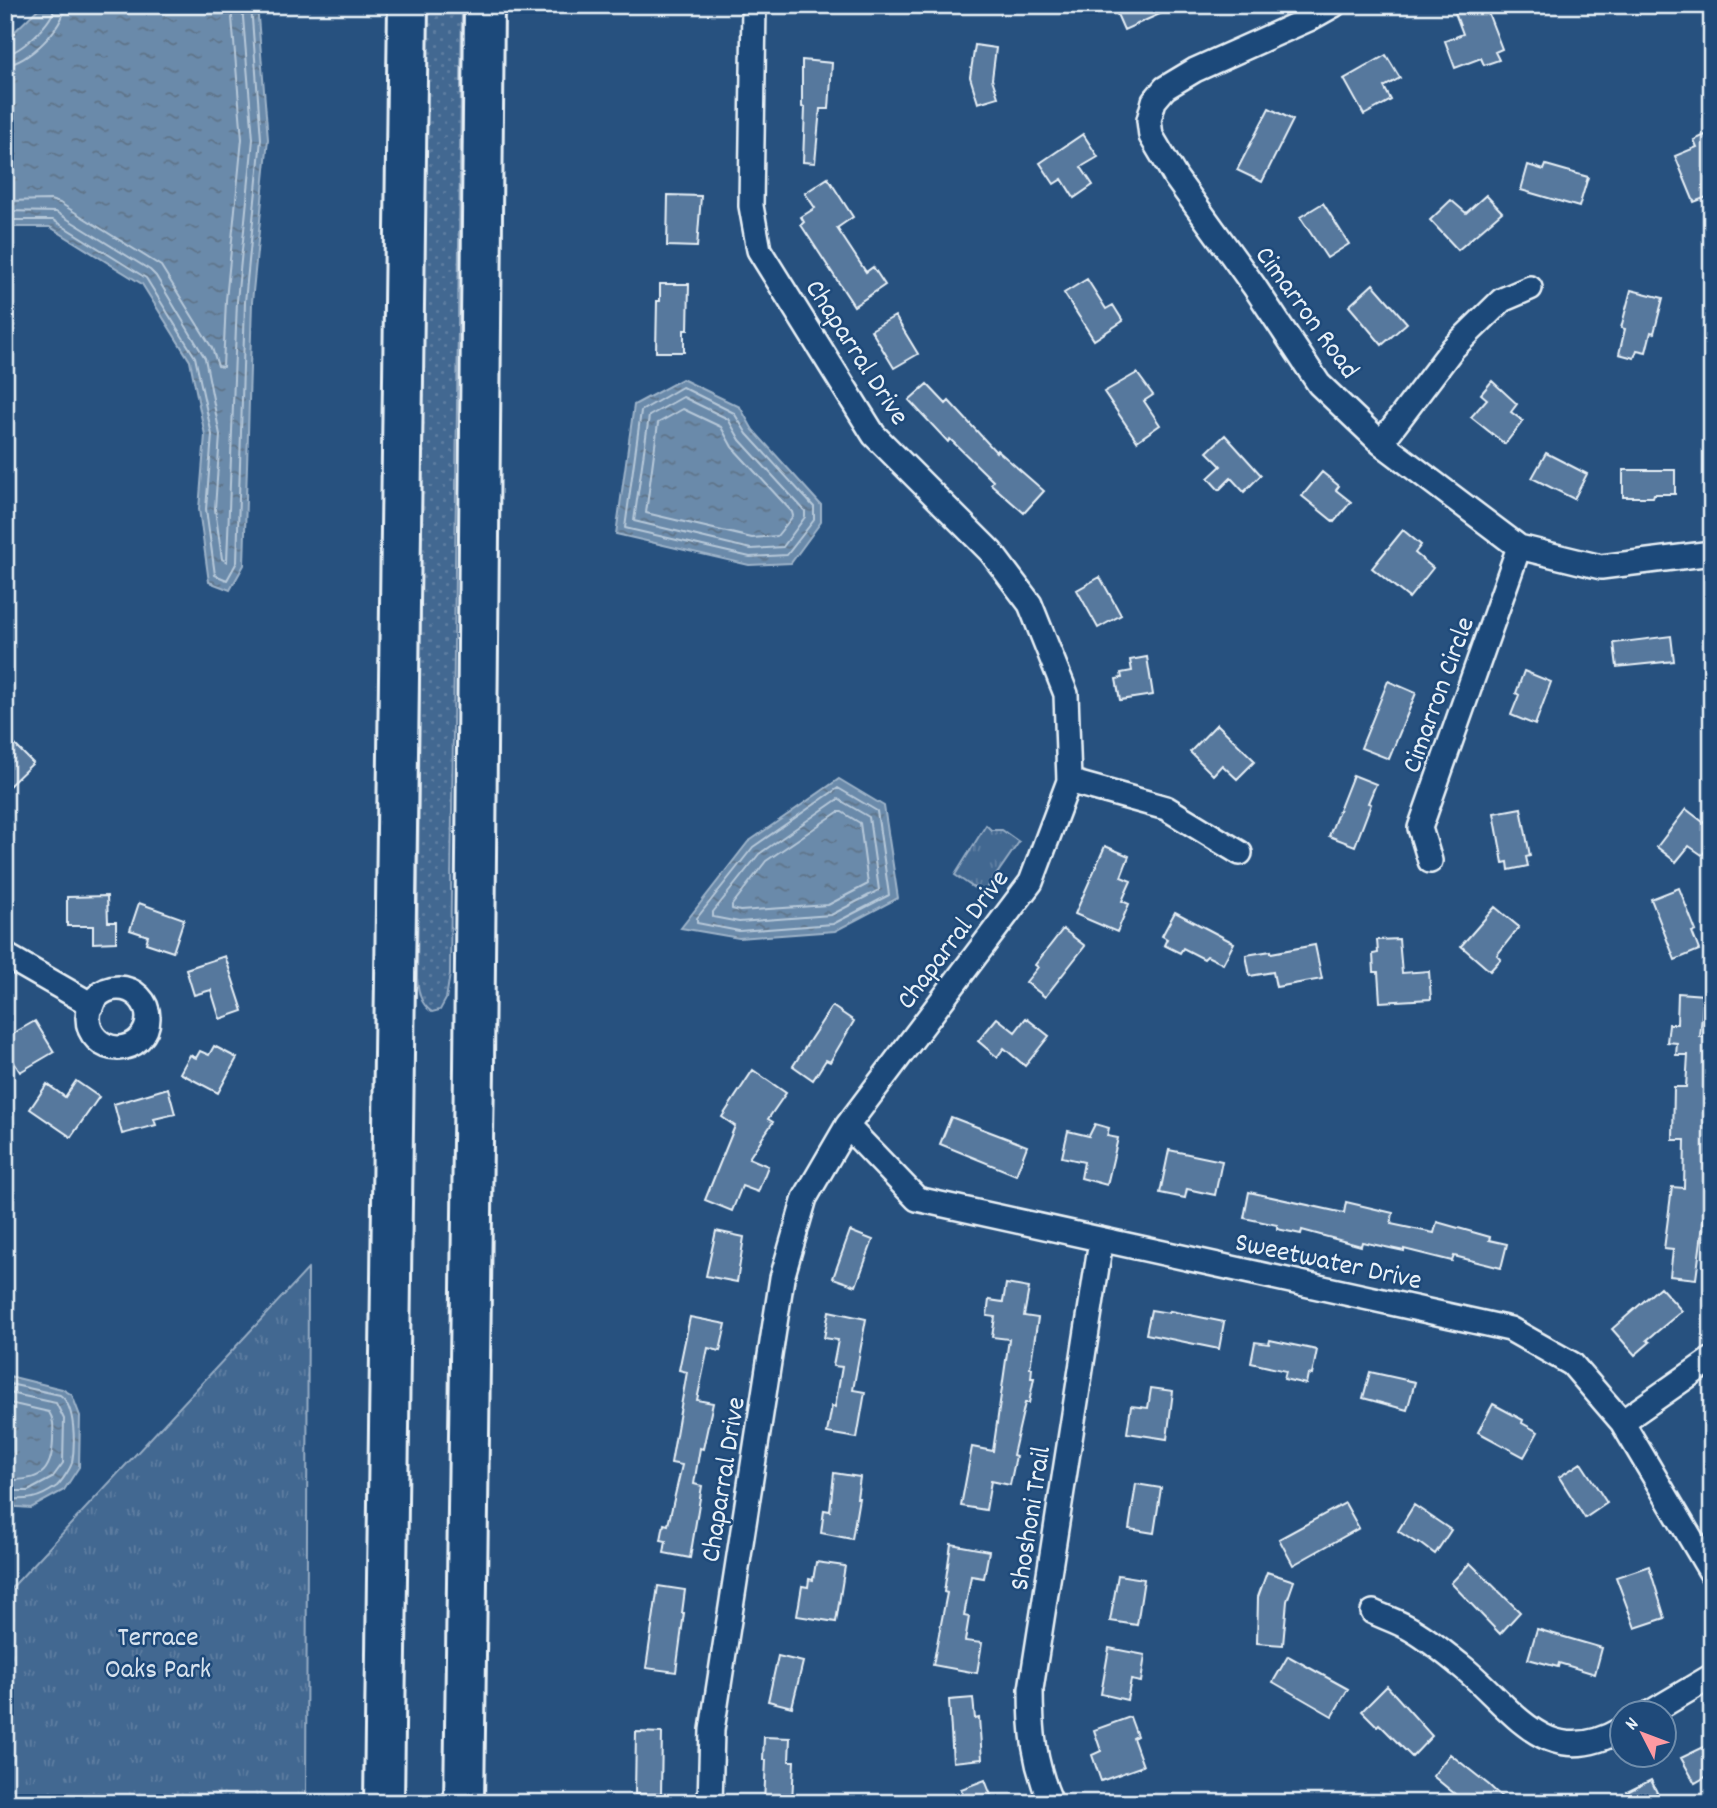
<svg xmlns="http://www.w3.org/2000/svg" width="1717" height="1808" font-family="Dekko,sans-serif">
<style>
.grass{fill:url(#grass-dots);stroke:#96acc4;stroke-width:2}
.park{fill:url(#park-tufts);stroke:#96acc4;stroke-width:2}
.water{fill:url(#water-ripples);stroke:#9db3c9;stroke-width:2}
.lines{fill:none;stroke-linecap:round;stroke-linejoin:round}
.shore{stroke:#b6c8d9;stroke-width:2}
.building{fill:#57789d;stroke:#e8f1f8;stroke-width:2}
.street-casing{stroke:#e8f1f8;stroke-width:28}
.highway-casing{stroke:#e8f1f8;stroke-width:44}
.street{stroke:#1f4a7a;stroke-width:23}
.highway{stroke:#1f4a7a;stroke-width:38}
.labels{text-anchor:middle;stroke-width:5;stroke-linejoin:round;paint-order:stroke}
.street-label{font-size:28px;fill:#e8f1f8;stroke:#1f4a7a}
.park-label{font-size:28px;fill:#d8e3ee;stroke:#1f4a7a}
</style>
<defs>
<pattern id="grass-dots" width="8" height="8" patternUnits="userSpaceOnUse" patternTransform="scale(1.75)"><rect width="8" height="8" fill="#436891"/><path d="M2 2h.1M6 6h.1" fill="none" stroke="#5e7ea1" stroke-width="1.8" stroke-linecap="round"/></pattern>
<pattern id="park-tufts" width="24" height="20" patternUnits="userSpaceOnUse" patternTransform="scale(1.75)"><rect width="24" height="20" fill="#436891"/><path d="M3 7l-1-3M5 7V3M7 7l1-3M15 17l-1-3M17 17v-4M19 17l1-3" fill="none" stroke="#5e7ea1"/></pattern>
<pattern id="water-ripples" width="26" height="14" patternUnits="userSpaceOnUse" patternTransform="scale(1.75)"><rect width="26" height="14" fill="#6b8aaa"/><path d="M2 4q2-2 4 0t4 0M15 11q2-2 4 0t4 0" fill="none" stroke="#5e7388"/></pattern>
</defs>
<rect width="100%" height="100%" fill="#27517f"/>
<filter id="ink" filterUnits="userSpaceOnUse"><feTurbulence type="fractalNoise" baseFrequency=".0143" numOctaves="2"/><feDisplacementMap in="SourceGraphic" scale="14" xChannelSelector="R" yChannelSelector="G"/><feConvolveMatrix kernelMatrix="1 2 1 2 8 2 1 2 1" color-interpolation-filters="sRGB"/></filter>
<g filter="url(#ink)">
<!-- grass -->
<path class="grass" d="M 427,5 L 462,5 L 450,974 L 446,999 L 440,1010 L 432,1012 C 420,1004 418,991 417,977 Z"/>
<!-- park -->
<path class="park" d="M 986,825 L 991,830 L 1002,830 L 1019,842 L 983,894 L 955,875 Z
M 308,1269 L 306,1803 L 5,1803 L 5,1595 Z"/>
<!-- water -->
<path class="water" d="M 42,5 L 257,5 L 268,139 L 252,302 L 244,565 L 230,590 L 209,582 L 199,509 L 205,435 L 190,361 L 142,284 L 50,227 L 5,227 L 5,41 Z
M 682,379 L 740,407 L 753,430 L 821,505 L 821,522 L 791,563 L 749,565 L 616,534 L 634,405 Z
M 839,779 L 884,806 L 898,898 L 835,931 L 739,938 L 681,928 L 748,842 Z
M 5,1375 L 62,1389 L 72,1395 L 80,1416 L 79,1467 L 64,1490 L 31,1508 L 5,1506 Z"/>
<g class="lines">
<!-- shore -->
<path class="shore" d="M 5,54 C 21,53 54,21 55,5
M 5,65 C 27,64 65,27 65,5
M 5,201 L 50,200 L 60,203 L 161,266 L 212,348 L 218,366 L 223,367 L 226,300 L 242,139 L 231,5
M 5,211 L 56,212 L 150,270 L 156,276 L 205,358 L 220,435 L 215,509 L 222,559 L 227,562 L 237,301 L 253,139 L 242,5
M 5,220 L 53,220 L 146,278 L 195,357 L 212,435 L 206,509 L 215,575 L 227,580 L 237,562 L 245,302 L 261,139 L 251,5
M 682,387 L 734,413 L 747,434 L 814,507 L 814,520 L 787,555 L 750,557 L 625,528 L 641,411 Z
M 683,397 L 728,419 L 740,440 L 805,511 L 805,517 L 783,547 L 751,549 L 634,521 L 649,416 Z
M 683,409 L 721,427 L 732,447 L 792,512 L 793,516 L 777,536 L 752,538 L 646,513 L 658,423 Z
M 838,788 L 877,811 L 889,895 L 833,924 L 739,931 L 697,923 L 697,918 L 753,847 Z
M 838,799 L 869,817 L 879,890 L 831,915 L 739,922 L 713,917 L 713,912 L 759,854 Z
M 842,812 L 860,823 L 868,884 L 828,905 L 740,911 L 732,909 L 732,905 L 766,861 L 838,812 Z
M 5,1383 L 60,1395 C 76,1406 75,1445 72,1463 C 70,1469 62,1481 57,1486 C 38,1500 27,1500 5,1499
M 5,1392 L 56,1403 L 64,1419 L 63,1463 L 52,1478 L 28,1491 L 5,1491
M 5,1402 L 49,1412 C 55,1421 53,1430 53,1440 C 52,1475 38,1481 5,1480"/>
</g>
<!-- building -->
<path class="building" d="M 1113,5 L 1180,5 L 1124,30 Z
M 1452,5 L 1485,5 L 1502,49 L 1495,52 L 1499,60 L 1484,65 L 1481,58 L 1455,68 L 1445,41 L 1463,34 Z
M 975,45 L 996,48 L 992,79 L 998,97 L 978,103 L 970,77 Z
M 1386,55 L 1400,78 L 1384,87 L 1391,100 L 1364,115 L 1344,79 Z
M 802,60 L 832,63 L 829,109 L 820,109 L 815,163 L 803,162 L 805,108 L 802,107 Z
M 1269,108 L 1293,120 L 1262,182 L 1237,170 Z
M 1712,132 L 1712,195 L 1694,202 L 1675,156 L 1697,147 L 1694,140 Z
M 1083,134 L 1098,157 L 1081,167 L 1093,185 L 1074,198 L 1062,179 L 1054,184 L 1040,163 Z
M 1528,165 L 1544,170 L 1546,165 L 1588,177 L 1579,207 L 1521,190 Z
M 828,178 L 853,217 L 837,228 L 866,272 L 873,267 L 885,285 L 854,306 L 801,225 L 804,222 L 801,217 L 815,208 L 805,193 Z
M 668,195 L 701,196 L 697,247 L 667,246 Z
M 1486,195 L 1502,212 L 1458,250 L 1430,220 L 1451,200 L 1466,213 Z
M 1323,203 L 1349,244 L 1327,258 L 1300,217 Z
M 1087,279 L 1106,309 L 1113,305 L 1123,321 L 1094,340 L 1064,293 Z
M 660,284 L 689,284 L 688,330 L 684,330 L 684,352 L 656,352 L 657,301 L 660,301 Z
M 1373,284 L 1407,323 L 1382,345 L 1349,306 Z
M 1631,290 L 1663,298 L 1654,333 L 1651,332 L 1646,352 L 1637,350 L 1634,358 L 1619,354 L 1625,329 L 1621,328 Z
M 895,316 L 918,354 L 894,368 L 871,330 Z
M 1137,373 L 1153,395 L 1144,401 L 1160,425 L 1137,441 L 1104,392 Z
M 1492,381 L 1517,404 L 1511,412 L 1523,421 L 1505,444 L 1471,417 L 1487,399 L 1481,394 Z
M 927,384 L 946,404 L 949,401 L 996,452 L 997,450 L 1044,491 L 1024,513 L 991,484 L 993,481 L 950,439 L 948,442 L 909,400 Z
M 1225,435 L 1261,475 L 1244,492 L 1231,478 L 1219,490 L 1208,478 L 1221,466 L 1207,452 Z
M 1546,453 L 1587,474 L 1574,499 L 1532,478 Z
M 1623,470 L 1675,470 L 1675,494 L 1654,494 L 1653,497 L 1623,497 Z
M 1322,472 L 1339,486 L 1336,490 L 1351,502 L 1334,522 L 1302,496 Z
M 1403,530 L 1421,545 L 1415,553 L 1433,568 L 1409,598 L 1372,568 Z
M 1100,577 L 1121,615 L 1098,628 L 1077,590 Z
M 1671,636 L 1674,661 L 1617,667 L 1614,643 Z
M 1147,657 L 1153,695 L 1120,700 L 1116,679 L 1122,678 L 1121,673 L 1132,671 L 1130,660 Z
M 1524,671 L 1551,682 L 1535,725 L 1511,715 L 1519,695 L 1516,693 Z
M 1388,681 L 1416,693 L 1389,759 L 1361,748 Z
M 1217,724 L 1255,761 L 1237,779 L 1222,765 L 1213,775 L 1190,752 Z
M 5,735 L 33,763 L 5,790 Z
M 1353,775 L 1376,784 L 1368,803 L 1371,804 L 1355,846 L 1329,836 Z
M 1521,808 L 1530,856 L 1526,857 L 1528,866 L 1509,870 L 1508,862 L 1503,863 L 1494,813 Z
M 1686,809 L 1712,829 L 1712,842 L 1702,855 L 1689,846 L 1676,862 L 1657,847 Z
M 1105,846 L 1129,856 L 1121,877 L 1131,881 L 1122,901 L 1129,904 L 1117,932 L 1075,914 Z
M 1679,888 L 1696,931 L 1692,932 L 1699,950 L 1675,960 L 1651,899 Z
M 107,896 L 108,922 L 116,922 L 116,942 L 93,943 L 93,926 L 67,926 L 67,897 Z
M 139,903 L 184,919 L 173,952 L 146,943 L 148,936 L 130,930 Z
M 1495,907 L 1519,927 L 1497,955 L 1501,959 L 1490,971 L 1461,946 Z
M 1175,912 L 1234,943 L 1223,964 L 1207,956 L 1204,959 L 1183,948 L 1180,953 L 1164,945 L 1167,939 L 1162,936 Z
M 1063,929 L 1085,946 L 1045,997 L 1026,982 L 1038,967 L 1035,965 Z
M 1399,939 L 1402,973 L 1429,971 L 1431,999 L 1380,1002 L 1378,972 L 1374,972 L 1373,954 L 1378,953 L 1377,940 Z
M 1315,945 L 1322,979 L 1276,987 L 1273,972 L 1250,976 L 1246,955 L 1271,951 L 1271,953 Z
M 225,956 L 243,1011 L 220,1019 L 211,990 L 194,995 L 186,969 Z
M 1678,993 L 1704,995 L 1700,1037 L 1709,1037 L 1706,1087 L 1710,1087 L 1709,1179 L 1696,1279 L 1670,1276 L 1673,1250 L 1664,1249 L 1672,1187 L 1684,1188 L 1685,1140 L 1673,1140 L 1674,1087 L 1686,1087 L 1688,1055 L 1676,1055 L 1677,1043 L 1667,1042 L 1669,1024 L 1677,1024 Z
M 832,1006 L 854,1021 L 830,1062 L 826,1060 L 813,1080 L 793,1066 Z
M 997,1018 L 1015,1032 L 1026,1018 L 1049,1036 L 1025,1066 L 1004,1048 L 997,1057 L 978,1041 Z
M 35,1021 L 54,1052 L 20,1072 L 5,1048 L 5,1038 Z
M 214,1046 L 237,1058 L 218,1093 L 180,1073 L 190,1055 L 196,1058 L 200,1051 L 209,1055 Z
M 753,1070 L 786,1093 L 768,1119 L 773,1122 L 749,1158 L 768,1166 L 758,1192 L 742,1186 L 732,1211 L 705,1200 L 735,1126 L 722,1117 Z
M 76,1081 L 99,1097 L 71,1137 L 30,1109 L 47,1084 L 65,1097 Z
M 168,1088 L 175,1114 L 154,1119 L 156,1125 L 122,1134 L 114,1104 Z
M 951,1117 L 1027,1146 L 1016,1175 L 940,1144 Z
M 1095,1124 L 1109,1128 L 1107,1136 L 1118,1138 L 1107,1185 L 1081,1178 L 1084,1162 L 1062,1157 L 1068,1131 L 1089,1136 Z
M 1169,1150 L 1222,1161 L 1215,1195 L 1187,1189 L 1185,1198 L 1160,1193 Z
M 1249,1192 L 1344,1213 L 1346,1202 L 1393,1213 L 1391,1224 L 1434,1233 L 1437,1222 L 1490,1237 L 1489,1240 L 1507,1244 L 1501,1268 L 1454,1256 L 1452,1261 L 1404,1249 L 1404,1251 L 1362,1242 L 1361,1246 L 1302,1230 L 1301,1234 L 1277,1229 L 1277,1225 L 1244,1218 Z
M 716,1231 L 744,1237 L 737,1282 L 706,1276 Z
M 850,1231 L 873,1240 L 856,1286 L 833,1278 Z
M 1006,1284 L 1029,1288 L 1024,1316 L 1038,1318 L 1030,1368 L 1032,1368 L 1031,1378 L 1034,1378 L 1029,1403 L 1025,1403 L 1013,1455 L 1016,1456 L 1010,1485 L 991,1481 L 986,1510 L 961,1506 L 972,1447 L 993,1451 L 1009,1339 L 992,1337 L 995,1317 L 987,1316 L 989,1300 L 1003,1302 Z
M 1660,1287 L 1682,1311 L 1647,1340 L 1650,1342 L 1635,1355 L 1612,1329 Z
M 1151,1310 L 1169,1313 L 1170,1311 L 1224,1322 L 1219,1349 L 1146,1334 Z
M 829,1311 L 866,1319 L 853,1390 L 865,1392 L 857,1438 L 827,1433 L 832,1406 L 835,1407 L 842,1367 L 833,1366 L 838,1340 L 824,1338 Z
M 690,1317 L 726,1324 L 720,1351 L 708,1348 L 697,1400 L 713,1403 L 703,1449 L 700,1448 L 694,1484 L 702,1486 L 690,1558 L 664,1553 L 666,1541 L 661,1540 L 664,1524 L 668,1525 L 682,1465 L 671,1463 L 687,1372 L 679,1370 Z
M 1270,1340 L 1317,1350 L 1312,1375 L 1308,1374 L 1306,1384 L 1284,1379 L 1286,1371 L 1251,1363 L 1255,1342 L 1269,1344 Z
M 1370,1372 L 1415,1382 L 1407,1410 L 1363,1398 Z
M 1151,1388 L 1173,1391 L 1167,1439 L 1127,1433 L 1131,1406 L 1148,1408 Z
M 1493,1404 L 1523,1420 L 1522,1423 L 1538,1432 L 1524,1457 L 1478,1432 Z
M 1581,1463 L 1607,1503 L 1585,1518 L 1559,1477 Z
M 834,1473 L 860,1477 L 857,1498 L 859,1498 L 852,1539 L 821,1533 L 824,1510 L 830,1511 Z
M 1136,1484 L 1161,1488 L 1154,1533 L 1129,1529 Z
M 1345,1503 L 1359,1528 L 1293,1565 L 1279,1539 Z
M 1414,1505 L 1451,1530 L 1435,1554 L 1419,1542 L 1418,1544 L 1398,1531 Z
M 951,1544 L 989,1551 L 984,1578 L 971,1576 L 964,1616 L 969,1617 L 965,1641 L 982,1643 L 977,1673 L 933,1665 L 947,1593 L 944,1592 Z
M 816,1562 L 845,1566 L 836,1622 L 797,1616 L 802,1586 L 808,1587 L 809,1579 L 813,1580 Z
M 1470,1563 L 1520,1612 L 1500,1634 L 1451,1583 Z
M 1649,1566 L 1665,1618 L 1635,1628 L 1616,1577 Z
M 1267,1572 L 1294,1581 L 1287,1601 L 1283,1645 L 1257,1643 L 1258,1597 Z
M 1118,1575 L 1144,1579 L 1137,1625 L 1110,1621 Z
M 658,1586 L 685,1590 L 682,1613 L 684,1613 L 676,1672 L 646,1668 Z
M 1537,1629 L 1602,1648 L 1595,1674 L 1559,1663 L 1558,1667 L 1528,1659 Z
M 1109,1648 L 1145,1655 L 1141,1682 L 1131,1680 L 1127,1700 L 1101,1694 Z
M 778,1656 L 803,1662 L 792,1707 L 768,1701 Z
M 1288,1656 L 1348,1689 L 1332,1716 L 1273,1682 Z
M 1387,1686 L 1432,1736 L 1412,1757 L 1379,1724 L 1377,1726 L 1362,1711 Z
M 973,1698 L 975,1719 L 979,1718 L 982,1759 L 953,1762 L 949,1700 Z
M 1130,1717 L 1137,1736 L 1133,1738 L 1143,1766 L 1101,1781 L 1092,1755 L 1101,1751 L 1094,1730 Z
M 636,1732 L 662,1733 L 661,1794 L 635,1794 Z
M 764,1737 L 790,1738 L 789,1761 L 794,1761 L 792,1803 L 764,1803 L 766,1760 L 763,1760 Z
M 1712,1743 L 1712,1773 L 1695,1783 L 1681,1758 Z
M 1450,1754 L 1489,1785 L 1508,1803 L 1450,1803 L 1456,1795 L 1433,1776 Z
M 985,1780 L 994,1803 L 966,1803 L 961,1789 Z
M 1651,1780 L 1662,1803 L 1633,1803 L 1627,1792 Z"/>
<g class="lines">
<defs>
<path id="street" d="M 1334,5 L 1309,19 L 1195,70 L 1165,88 L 1154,101 L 1149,120 L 1151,136 L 1176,178 L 1254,286 L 1319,384 L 1381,443 L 1519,547 L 1601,567 L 1712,553
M 1381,443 L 1453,348 L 1502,300 L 1530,288
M 1069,781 L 1166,808 L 1240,853
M 1430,861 L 1420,828 L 1519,547
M 5,955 L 92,1005
M88 1018a30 30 0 1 1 60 0a30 30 0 1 1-60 0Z
M 847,1126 L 917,1199 L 1510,1329 L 1572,1364 L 1622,1422 L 1712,1574
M 1622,1422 L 1712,1359
M 1373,1612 C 1384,1617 1396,1621 1407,1627 C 1426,1637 1444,1652 1460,1665 C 1512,1706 1545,1774 1622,1729
M 1648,1714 L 1712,1676
M 710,1803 L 712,1730 L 782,1278 L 805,1198 L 847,1126 L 1031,882 L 1069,781 L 1066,694 L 1030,604 L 991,552 L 874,435 L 759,250 L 751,206 L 754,5
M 1051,1803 C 1034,1763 1031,1732 1031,1689 L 1101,1241"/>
<path id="highway" d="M 384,1803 L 408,5
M 464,1803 L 474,1068 L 484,5"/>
</defs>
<!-- street casing -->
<use href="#street" class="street-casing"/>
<!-- highway casing -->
<use href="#highway" class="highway-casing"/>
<!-- street -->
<use href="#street" class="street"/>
<!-- highway -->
<use href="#highway" class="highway"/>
</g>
</g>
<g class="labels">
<!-- street labels -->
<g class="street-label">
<text transform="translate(1309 311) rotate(54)" y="10">Cimarron Road</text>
<text transform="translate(859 351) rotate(57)" y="10">Chaparral Drive</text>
<text transform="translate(1436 694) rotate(-70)" y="10">Cimarron Circle</text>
<text transform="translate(951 938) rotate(-53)" y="10">Chaparral Drive</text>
<text transform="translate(1329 1259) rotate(12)" y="10">Sweetwater Drive</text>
<text transform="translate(721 1479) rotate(-81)" y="10">Chaparral Drive</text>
<text transform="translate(1028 1518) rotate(-81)" y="10">Shoshoni Trail</text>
</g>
<!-- park labels -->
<g class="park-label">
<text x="158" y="1645">Terrace<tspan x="158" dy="32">Oaks Park</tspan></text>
</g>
</g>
<!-- margin -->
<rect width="1717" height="1808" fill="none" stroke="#1f4a7a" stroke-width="28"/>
<rect x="14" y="14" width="1689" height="1780" fill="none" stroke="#e8f1f8" stroke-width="2.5" filter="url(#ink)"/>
<!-- north arrow -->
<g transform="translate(1643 1734) rotate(312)"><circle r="33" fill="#1f4a7a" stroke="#6f8dac" stroke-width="2"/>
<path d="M0-5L12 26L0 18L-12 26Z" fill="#ff9aa2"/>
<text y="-10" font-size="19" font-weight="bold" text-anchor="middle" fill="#e8f1f8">N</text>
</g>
</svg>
